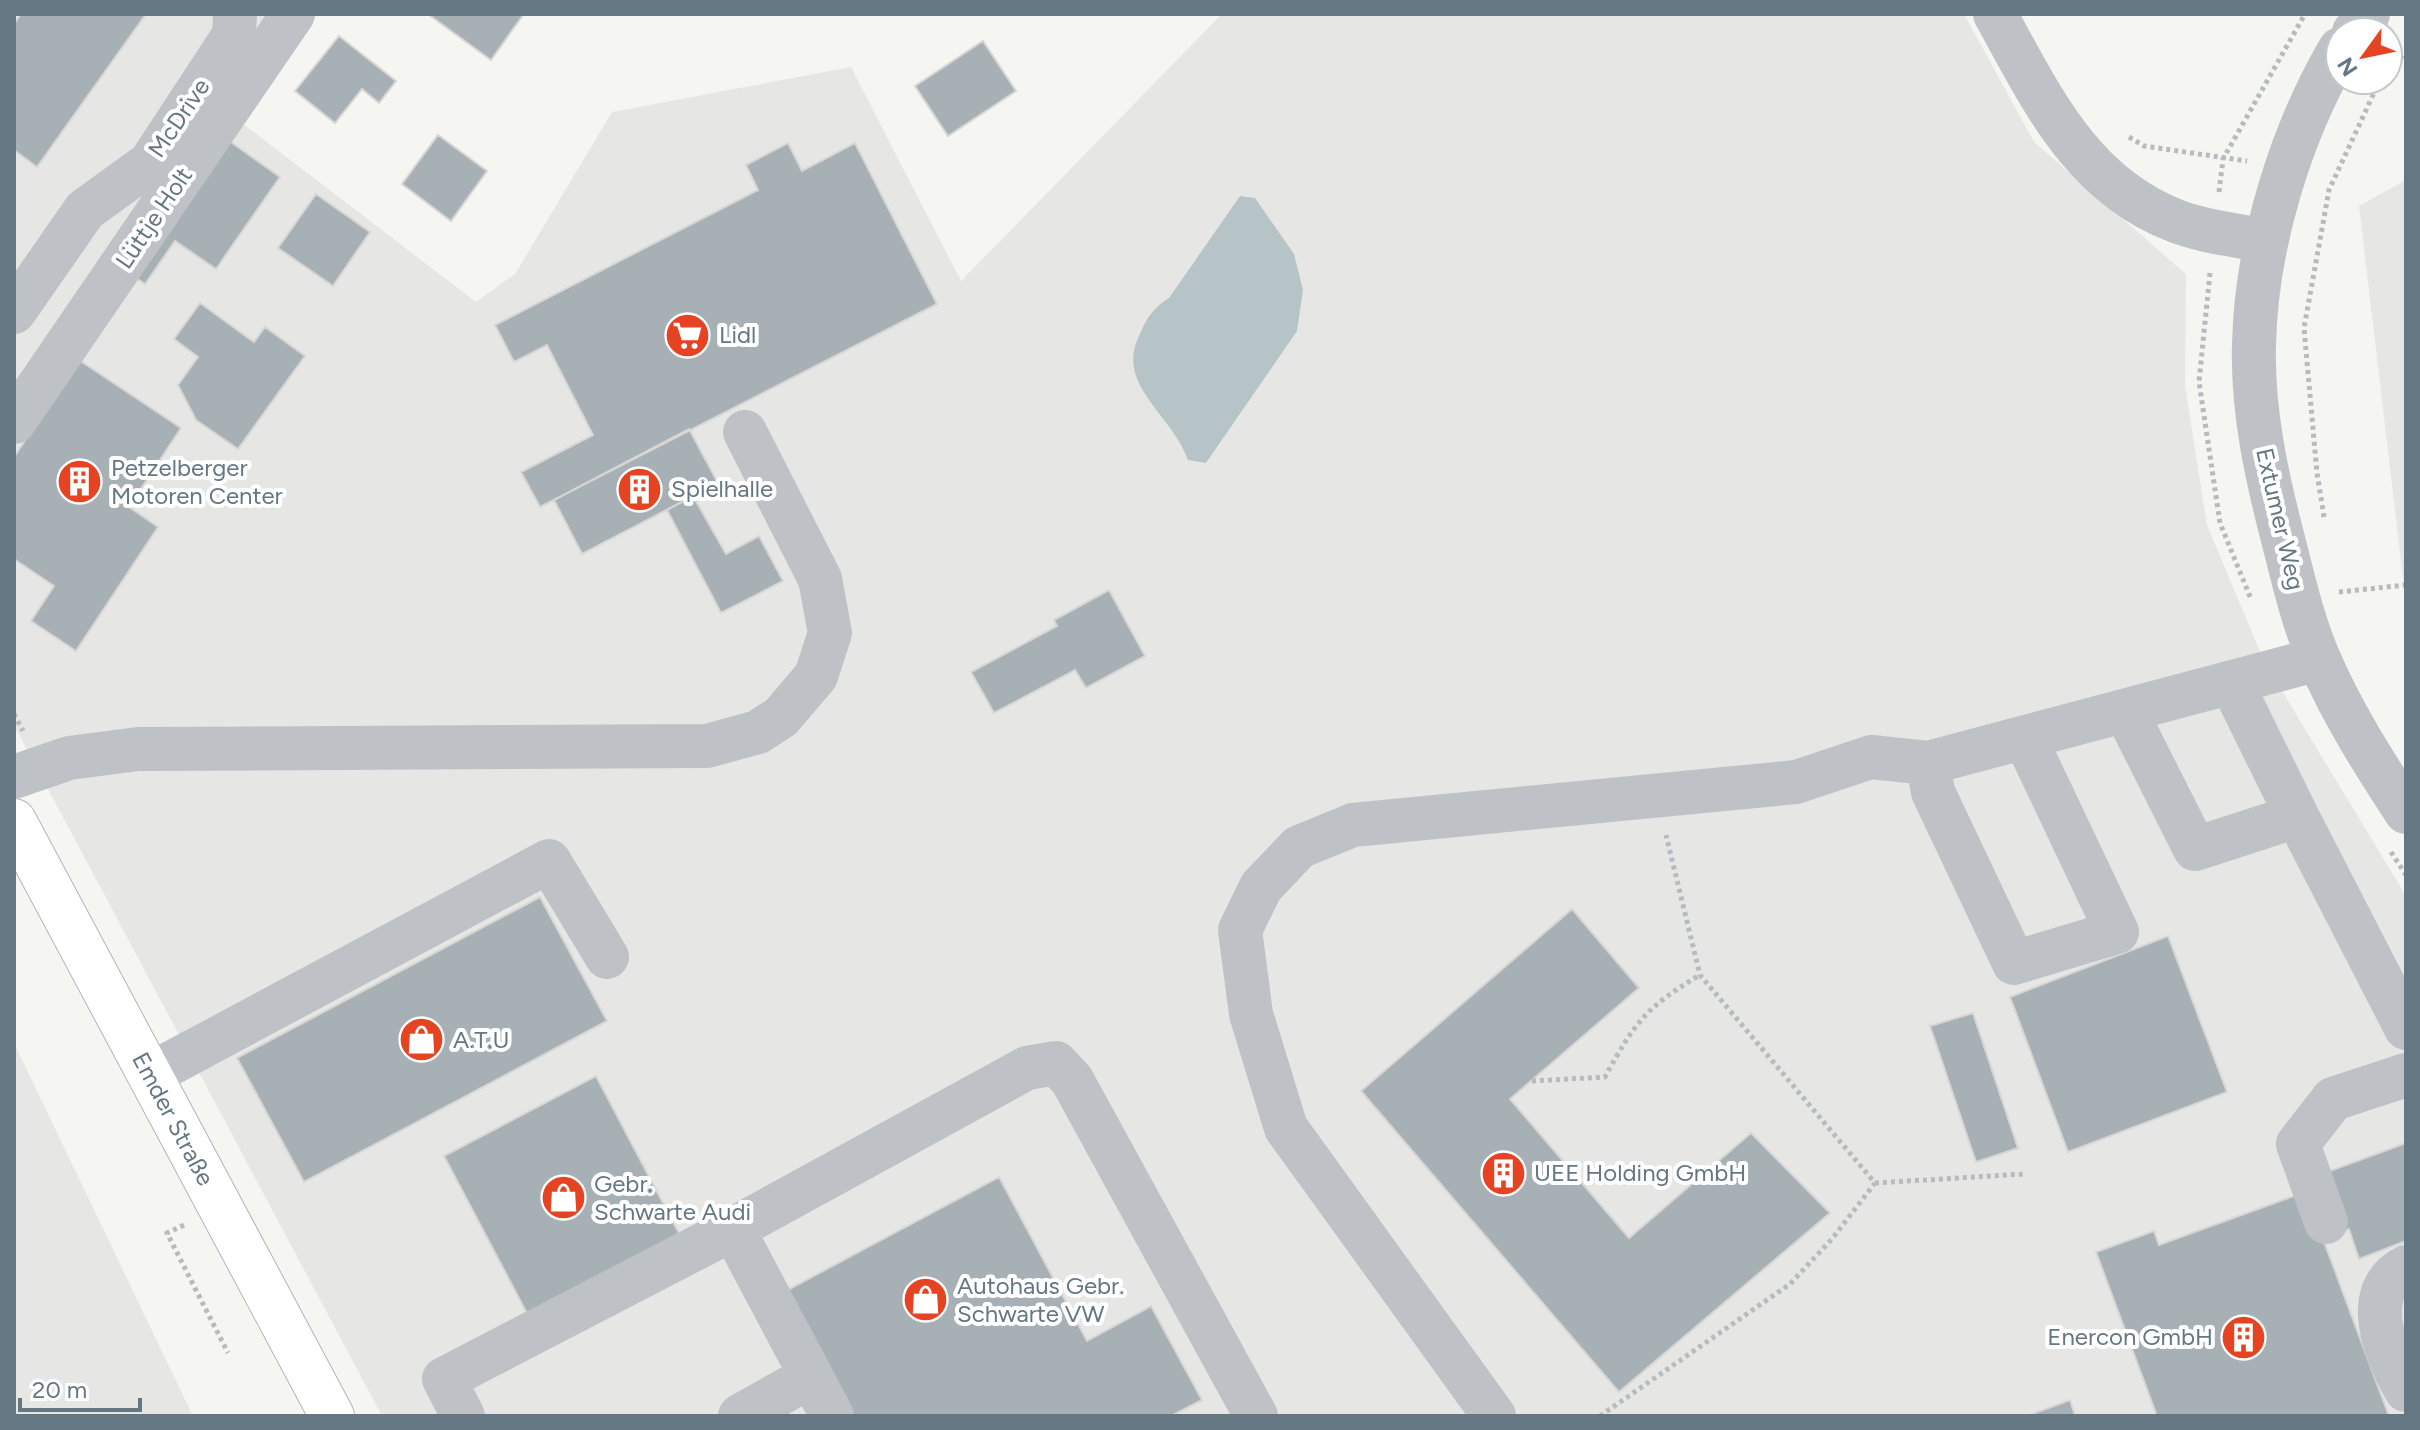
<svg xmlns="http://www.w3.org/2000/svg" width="2420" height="1430" font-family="Figtree,sans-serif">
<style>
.built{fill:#e6e7e5}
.water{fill:#b6c4c7}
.building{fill:#a7b0b5;stroke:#d7d6d4;stroke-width:2}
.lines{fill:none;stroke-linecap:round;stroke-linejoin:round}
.major-casing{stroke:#b1b6ba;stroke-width:46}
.path{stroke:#b8bbbd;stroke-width:5;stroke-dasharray:4 4;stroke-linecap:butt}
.minor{stroke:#bec2c6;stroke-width:44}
.major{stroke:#fff;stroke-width:44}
.labels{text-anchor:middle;stroke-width:8;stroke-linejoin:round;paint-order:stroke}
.street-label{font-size:24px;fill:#647783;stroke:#fff}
.poi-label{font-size:24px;fill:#647783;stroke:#fff;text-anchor:start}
</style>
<rect width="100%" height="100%" fill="#f5f5f1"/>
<!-- built -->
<path class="built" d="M 14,14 L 316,14 L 238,120 L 476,302 L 515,274 L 612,112 L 851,67 L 961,281 L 1222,14 L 1964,14 L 2034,142 L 2186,274 L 2185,386 L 2207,525 L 2264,661 L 2406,896 L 2406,1416 L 382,1416 L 14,725 Z
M 2406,180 L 2406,603 L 2359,206 Z
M 14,1043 L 193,1416 L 14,1416 Z"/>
<!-- water -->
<path class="water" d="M 1240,196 L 1255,198 L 1294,254 L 1303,290 L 1297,331 L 1206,463 L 1188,460 C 1172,414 1115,385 1139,336 C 1147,318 1152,309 1169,298 Z"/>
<!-- building -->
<path class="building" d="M 21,14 L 146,14 L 37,167 L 14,150 L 14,24 Z
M 428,14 L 523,14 L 523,15 L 491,60 Z
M 339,36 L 396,81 L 379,103 L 362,89 L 335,123 L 295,91 Z
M 983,41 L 1016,91 L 948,136 L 915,86 Z
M 438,135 L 487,171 L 451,221 L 402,184 Z
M 228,140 L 280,177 L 216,269 L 175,241 L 145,284 L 133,276 Z
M 788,143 L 802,171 L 855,143 L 937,304 L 540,507 L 521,472 L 593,435 L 547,345 L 514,362 L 495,325 L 758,190 L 746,165 Z
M 316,194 L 370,232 L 333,286 L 278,248 Z
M 200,303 L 254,342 L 265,327 L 305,356 L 238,449 L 196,420 L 178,385 L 198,357 L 174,339 Z
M 79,360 L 181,428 L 129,507 L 158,527 L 76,651 L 31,621 L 54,586 L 14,559 L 14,457 Z
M 689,429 L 718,483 L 582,554 L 554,500 Z
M 693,496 L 726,554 L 759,536 L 783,581 L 721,613 L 667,510 Z
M 1109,590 L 1145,656 L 1086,688 L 1075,670 L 994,713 L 971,672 L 1057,626 L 1054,620 Z
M 540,897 L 607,1021 L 304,1182 L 237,1058 Z
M 1572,909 L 1639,988 L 1510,1099 L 1629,1238 L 1751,1133 L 1830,1213 L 1619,1392 L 1361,1091 Z
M 2168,936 L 2227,1092 L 2068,1152 L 2010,997 Z
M 1973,1013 L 2018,1148 L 1976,1162 L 1930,1026 Z
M 596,1076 L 683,1241 L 531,1321 L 444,1156 Z
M 2406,1143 L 2406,1241 L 2359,1259 L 2349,1229 L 2323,1239 L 2389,1416 L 2157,1416 L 2096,1252 L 2154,1231 L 2159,1245 L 2305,1192 L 2327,1172 Z
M 999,1177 L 1087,1341 L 1151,1306 L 1202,1400 L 1171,1416 L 848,1416 L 782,1293 Z
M 2070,1400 L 2075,1416 L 2027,1416 Z"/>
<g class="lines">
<defs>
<path id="major" d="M 14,821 L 332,1416"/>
</defs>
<!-- major casing -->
<use href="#major" class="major-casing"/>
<!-- path -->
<path class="path" d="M 2388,69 L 2406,53
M 2129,137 L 2144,146 L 2247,161
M 2219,192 L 2223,159 L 2305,14
M 2210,273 L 2199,382 L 2220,523 L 2251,599
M 2324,517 L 2317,473 L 2304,328 L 2329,190 L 2380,80
M 2339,592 L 2406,585
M 14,714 L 23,731
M 2391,852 L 2406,875
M 1532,1081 L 1605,1077 C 1635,1022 1646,1007 1700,975
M 1875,1183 L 2025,1174
M 184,1225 L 167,1233 L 228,1353
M 1600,1416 L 1790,1284 L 1832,1239 L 1875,1183 L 1700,975 L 1666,835"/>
<!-- minor -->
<path class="minor" d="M 1995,14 C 2041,97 2081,185 2176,221 C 2204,232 2237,235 2266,241
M 2354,32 L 2368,14
M 2340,49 C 2290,134 2256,246 2254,345 C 2252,411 2267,478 2284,543 C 2294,582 2303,622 2319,659 C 2342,713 2374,763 2406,812
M 14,312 L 85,210 L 150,163 L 234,35 L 235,14
M 14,422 L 293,14
M 2232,684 L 2297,816
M 2126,712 L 2195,849 L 2297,816 L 2406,1028
M 1928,763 L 2319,659
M 14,777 L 69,758 L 138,749 L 707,746 L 758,732 L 781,717 L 816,676 L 830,633 L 820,579 L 745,432
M 149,1075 L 549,861 L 607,957
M 2326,1222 L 2298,1144 L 2333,1099 L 2406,1075
M 733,1229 L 1027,1068 L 1056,1063 L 1072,1080 L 1256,1416
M 2406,1267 C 2359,1291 2386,1355 2406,1390
M 463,1416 L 444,1379 L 733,1229 L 811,1376
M 740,1416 L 811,1376 L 832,1416
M 1494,1416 L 1286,1128 L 1251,1014 L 1240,930 L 1261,887 L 1299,847 L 1353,825 L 1796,782 L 1871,757 L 1928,763 L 1933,792 L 2014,963 L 2117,932 L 2025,738"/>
<!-- major -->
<use href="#major" class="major"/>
</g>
<!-- icons -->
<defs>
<symbol id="supermarket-disc" viewBox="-11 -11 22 22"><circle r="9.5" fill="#e54322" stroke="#fff"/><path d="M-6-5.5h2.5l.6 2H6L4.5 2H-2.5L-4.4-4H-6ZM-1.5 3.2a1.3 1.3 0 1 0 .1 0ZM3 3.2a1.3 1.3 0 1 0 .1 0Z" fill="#fff"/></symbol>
<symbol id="building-disc" viewBox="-11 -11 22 22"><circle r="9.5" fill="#e54322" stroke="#fff"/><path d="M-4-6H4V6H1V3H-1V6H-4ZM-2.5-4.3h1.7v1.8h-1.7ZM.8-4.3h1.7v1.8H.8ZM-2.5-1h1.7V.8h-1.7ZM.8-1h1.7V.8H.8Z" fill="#fff"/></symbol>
<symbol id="shop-disc" viewBox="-11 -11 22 22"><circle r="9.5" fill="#e54322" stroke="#fff"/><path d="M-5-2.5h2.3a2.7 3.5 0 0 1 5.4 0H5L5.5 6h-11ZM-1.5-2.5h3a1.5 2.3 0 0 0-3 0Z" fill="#fff"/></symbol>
</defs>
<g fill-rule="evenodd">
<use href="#supermarket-disc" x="662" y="310" width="51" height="51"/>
<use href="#building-disc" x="54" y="456" width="51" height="51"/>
<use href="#building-disc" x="614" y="464" width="51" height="51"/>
<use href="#shop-disc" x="396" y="1014" width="51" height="51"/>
<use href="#building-disc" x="1478" y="1148" width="51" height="51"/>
<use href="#shop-disc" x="538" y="1172" width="51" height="51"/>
<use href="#shop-disc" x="900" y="1274" width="51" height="51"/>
<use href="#building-disc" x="2218" y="1312" width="51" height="51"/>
</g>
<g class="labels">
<!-- street labels -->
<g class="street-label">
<text transform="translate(179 118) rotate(-56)" y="8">McDrive</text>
<text transform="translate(154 218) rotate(-56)" y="8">Lüttje Holt</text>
<text transform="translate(2280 519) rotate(77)" y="8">Extumer Weg</text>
<text transform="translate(173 1119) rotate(62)" y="8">Emder Straße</text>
</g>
<!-- poi labels -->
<g class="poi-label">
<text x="719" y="343">Lidl</text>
<text x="111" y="476">Petzelberger<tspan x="111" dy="28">Motoren Center</tspan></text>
<text x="671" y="497">Spielhalle</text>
<text x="453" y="1048">A.T.U</text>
<text x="1534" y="1181">UEE Holding GmbH</text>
<text x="594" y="1192">Gebr.<tspan x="594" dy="28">Schwarte Audi</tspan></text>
<text x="957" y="1294">Autohaus Gebr.<tspan x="957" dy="28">Schwarte VW</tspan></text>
<text x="2213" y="1345" text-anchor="end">Enercon GmbH</text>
</g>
</g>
<!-- border -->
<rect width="2420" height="1430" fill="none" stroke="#647783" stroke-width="32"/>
<!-- north arrow -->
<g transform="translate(2364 56) rotate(237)"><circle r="38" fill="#ffffff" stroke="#c1c9cd" stroke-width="2"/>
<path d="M0-6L14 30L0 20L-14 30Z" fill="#e54322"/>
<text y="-12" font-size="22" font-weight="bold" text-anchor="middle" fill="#647783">N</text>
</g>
<!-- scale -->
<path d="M20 1398v12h120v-12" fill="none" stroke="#647783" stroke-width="4"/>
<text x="32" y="1398" font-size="24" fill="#647783" stroke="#ffffff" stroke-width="6" paint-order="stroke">20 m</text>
</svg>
